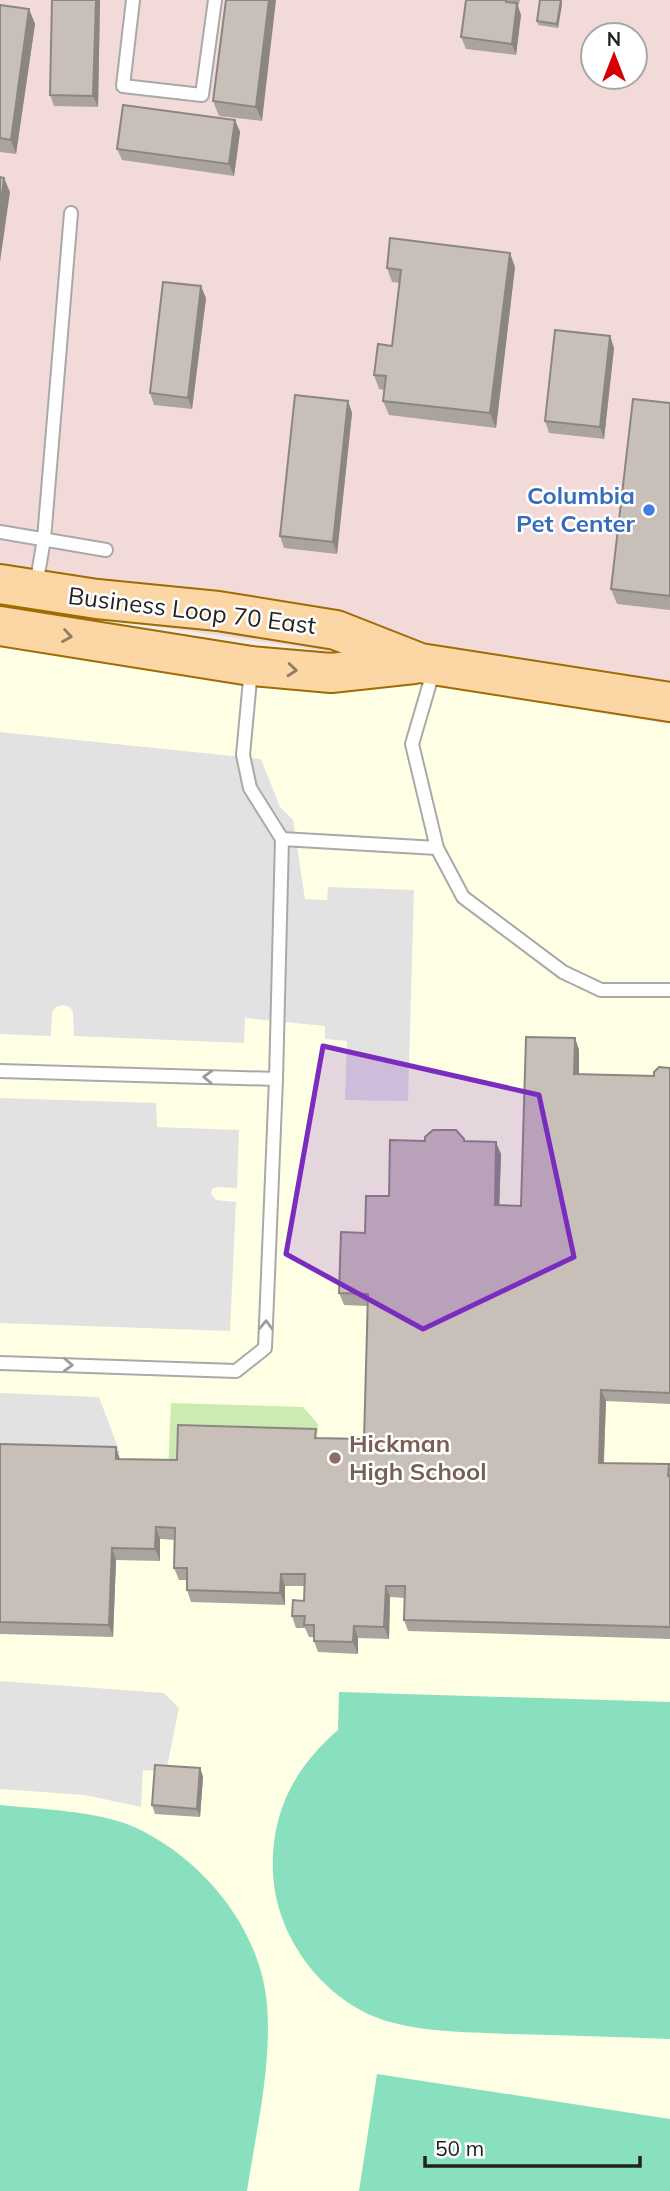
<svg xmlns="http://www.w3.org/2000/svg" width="670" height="2191" font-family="Mulish,sans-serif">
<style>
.commercial{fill:#f2dad9;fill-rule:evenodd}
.education{fill:#ffffe5}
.grass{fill:#cdebb0}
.pitch{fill:#88e0be}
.parking{fill:#e2e2e2}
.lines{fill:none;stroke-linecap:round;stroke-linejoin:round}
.service-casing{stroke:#a9a9a9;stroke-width:16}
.primary-casing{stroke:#a06b00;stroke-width:42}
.service{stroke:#fff;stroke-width:12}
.primary{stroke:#fcd6a4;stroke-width:38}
.wall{fill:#aba49e}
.shaded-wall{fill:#8b8681}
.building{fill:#c7bfb8;stroke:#8b8681;stroke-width:2}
.oneway{stroke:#8f7c63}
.oneway2{stroke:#9c9c9c}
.marked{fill:#7b2cbf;fill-opacity:0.2;stroke:#7b2cbf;stroke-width:5;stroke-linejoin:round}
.shop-dot{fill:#3f7fe0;stroke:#fff;stroke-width:2.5}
.education-dot{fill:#8d6e63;stroke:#fff;stroke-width:2.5}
.labels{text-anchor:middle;stroke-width:5;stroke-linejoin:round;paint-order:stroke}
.shop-label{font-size:24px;font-weight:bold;fill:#366cbe;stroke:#fff;text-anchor:end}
.street-label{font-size:24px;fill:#222;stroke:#fff}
.education-label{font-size:24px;font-weight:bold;fill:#785e54;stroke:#fff;text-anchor:start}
</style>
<rect width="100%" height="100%" fill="#f2efe9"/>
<!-- commercial -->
<path class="commercial" d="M 0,0 L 670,0 L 670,701 L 0,604 ZM 593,35 L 635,35 L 635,77 L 593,77 Z"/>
<!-- education -->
<path class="education" d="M 0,611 L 670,725 L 670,2191 L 0,2191 Z"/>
<!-- grass -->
<path class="grass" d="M 171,1403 L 303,1407 L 318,1424 L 317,1441 L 182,1472 L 168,1471 Z"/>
<!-- pitch -->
<path class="pitch" d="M 339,1692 L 670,1702 L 670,2039 C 617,2037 564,2035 511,2034 C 471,2032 429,2033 390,2022 C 326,2004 276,1939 273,1873 C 270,1814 294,1768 338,1730 Z
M 0,1805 C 39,1809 96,1811 132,1826 C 202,1857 261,1929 267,2005 C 272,2065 256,2132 247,2191 L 0,2191 Z
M 377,2074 L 670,2119 L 670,2191 L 359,2191 Z"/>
<!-- parking -->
<path class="parking" d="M 0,732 L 261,759 L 280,807 L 293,820 L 305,899 L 327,900 L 328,887 L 414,890 L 408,1101 L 345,1100 L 347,1041 L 325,1039 L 325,1026 L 245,1018 L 244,1043 L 74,1036 L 73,1013 L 70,1007 L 63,1005 L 56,1007 L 52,1012 L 51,1036 L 0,1034 Z
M 0,1098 L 156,1103 L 157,1127 L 239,1130 L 237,1188 L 217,1187 L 212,1189 L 211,1194 L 216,1200 L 236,1202 L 230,1331 L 0,1323 Z
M 0,1393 L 99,1397 L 120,1453 L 0,1449 Z
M 0,1681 L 164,1693 L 179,1708 L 166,1772 L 143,1770 L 141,1807 L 85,1795 L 0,1789 Z"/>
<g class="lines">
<defs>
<path id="service" d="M 133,0 L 123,86 L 202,95 L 215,0
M 0,532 L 106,550
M 36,586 L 44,539 L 71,213
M 251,669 L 243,755 L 250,788 L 282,839 L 437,848
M 434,669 L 412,744 L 437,848 L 463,897 L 563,972 L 601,990 L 670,990
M 0,1071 L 276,1079
M 0,1363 L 236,1371 L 265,1348 L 276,1079 L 282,839"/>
<path id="primary" d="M 0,584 L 97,599 L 218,611 L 336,630 L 420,663 L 670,702
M 0,626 L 251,666 L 331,673 L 414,664"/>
</defs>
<!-- service casing -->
<use href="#service" class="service-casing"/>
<!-- primary casing -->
<use href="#primary" class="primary-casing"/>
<!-- service -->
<use href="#service" class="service"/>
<!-- primary -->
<use href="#primary" class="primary"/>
</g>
<!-- wall -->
<path class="wall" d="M 100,0 L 98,107 L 54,106 L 50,95 Z
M 226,0 L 262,121 L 219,116 L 213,101 Z
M 466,0 L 520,0 L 518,7 L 521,15 L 516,55 L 466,49 L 461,37 Z
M 562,4 L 558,28 L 538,25 L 537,21 Z
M 0,5 L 29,9 L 35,24 L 16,154 L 0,152 Z
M 235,120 L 240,132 L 234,176 L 122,160 L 117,149 Z
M 515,267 L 496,428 L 389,415 L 383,401 L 385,390 L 379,389 L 374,375 L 392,346 L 400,283 L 392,282 L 387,268 Z
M 206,298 L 192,409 L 154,405 L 150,393 Z
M 610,336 L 614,348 L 604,439 L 549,433 L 545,421 Z
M 348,401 L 352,413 L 337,554 L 284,548 L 280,536 Z
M 670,403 L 670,610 L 617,604 L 611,589 Z
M 575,1038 L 579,1050 L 579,1074 L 654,1076 L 670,1068 L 670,1404 L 606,1401 L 604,1463 L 670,1468 L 670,1639 L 408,1631 L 404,1620 L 405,1598 L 390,1597 L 389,1639 L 358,1638 L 358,1654 L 318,1652 L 314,1641 L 314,1637 L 309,1637 L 305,1628 L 296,1628 L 292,1616 L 304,1601 L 305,1586 L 285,1586 L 285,1605 L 191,1602 L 187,1590 L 187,1580 L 179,1580 L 174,1568 L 175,1540 L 162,1539 L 160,1539 L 160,1561 L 116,1560 L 113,1637 L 0,1634 L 0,1444 L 120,1459 L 177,1460 L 319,1438 L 364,1439 L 367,1306 L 344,1305 L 339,1293 L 365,1233 L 425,1141 L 464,1139 L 465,1141 L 501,1154 L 499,1205 L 521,1206 Z
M 200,1768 L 203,1777 L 200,1817 L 155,1814 L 152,1805 Z"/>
<!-- shaded-wall -->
<path class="shaded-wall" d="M 96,0 L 100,0 L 98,107 L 93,96 Z
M 269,0 L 276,0 L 262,121 L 256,107 Z
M 561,0 L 562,4 L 558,28 L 557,24 Z
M 517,3 L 521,15 L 516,55 L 512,44 Z
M 29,9 L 35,24 L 16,154 L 11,140 Z
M 235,120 L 240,132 L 234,176 L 229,164 Z
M 4,178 L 10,192 L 0,262 L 0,210 Z
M 510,253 L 515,267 L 496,428 L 490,413 Z
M 201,286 L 206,298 L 192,409 L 188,398 Z
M 610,336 L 614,348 L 604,439 L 600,427 Z
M 348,401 L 352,413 L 337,554 L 333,542 Z
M 575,1038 L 579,1050 L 579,1085 L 574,1074 Z
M 496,1142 L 501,1154 L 499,1217 L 495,1205 Z
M 601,1390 L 606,1401 L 603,1474 L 599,1463 Z
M 116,1447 L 120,1459 L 116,1459 Z
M 156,1527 L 160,1539 L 160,1561 L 155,1549 Z
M 112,1548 L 116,1560 L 113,1637 L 109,1625 Z
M 281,1574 L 285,1586 L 285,1605 L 280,1593 Z
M 386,1586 L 390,1597 L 389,1639 L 384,1627 Z
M 354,1626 L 358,1638 L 358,1654 L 353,1642 Z
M 200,1768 L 203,1777 L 200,1817 L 197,1809 Z"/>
<!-- building -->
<path class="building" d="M 52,0 L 96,0 L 93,96 L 50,95 Z
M 226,0 L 269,0 L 256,107 L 213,101 Z
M 466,0 L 506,0 L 506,2 L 517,3 L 512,44 L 461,37 Z
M 540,0 L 561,0 L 557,24 L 537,21 Z
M 0,5 L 29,9 L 11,140 L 0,138 Z
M 123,105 L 235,120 L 229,164 L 117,149 Z
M 0,177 L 4,178 L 0,210 Z
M 390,238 L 510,253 L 490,413 L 383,401 L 386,376 L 374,375 L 378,344 L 392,346 L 401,270 L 387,268 Z
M 163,282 L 201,286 L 188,398 L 150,393 Z
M 555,330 L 610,336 L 600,427 L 545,421 Z
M 295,395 L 348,401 L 333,542 L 280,536 Z
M 633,399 L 670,403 L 670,596 L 611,589 Z
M 526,1037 L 575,1038 L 574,1074 L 654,1076 L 654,1072 L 659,1067 L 670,1068 L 670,1393 L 601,1390 L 599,1463 L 669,1464 L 668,1476 L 670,1476 L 670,1627 L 404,1620 L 405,1586 L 386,1586 L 384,1627 L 354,1626 L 353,1642 L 314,1641 L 314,1625 L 304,1625 L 305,1616 L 292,1616 L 293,1600 L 304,1601 L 305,1574 L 281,1574 L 280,1593 L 187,1590 L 187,1568 L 174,1568 L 175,1528 L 158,1527 L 156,1527 L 155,1549 L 112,1548 L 109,1625 L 0,1622 L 0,1444 L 116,1447 L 116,1459 L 177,1460 L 178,1425 L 316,1429 L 315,1438 L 364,1439 L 368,1294 L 339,1293 L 341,1232 L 365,1233 L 366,1196 L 389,1196 L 390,1140 L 425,1141 L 425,1137 L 433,1130 L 456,1130 L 464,1139 L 464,1141 L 496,1142 L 495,1205 L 521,1206 Z
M 155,1765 L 200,1768 L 197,1809 L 152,1805 Z"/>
<!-- one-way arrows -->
<defs><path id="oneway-chevron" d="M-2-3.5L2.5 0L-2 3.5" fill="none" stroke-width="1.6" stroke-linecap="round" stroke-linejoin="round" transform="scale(1.75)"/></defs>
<g class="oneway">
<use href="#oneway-chevron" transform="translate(67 636) rotate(9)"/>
<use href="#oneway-chevron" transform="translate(292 670) rotate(5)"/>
</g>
<g class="oneway2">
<use href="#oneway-chevron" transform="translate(208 1077) rotate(-178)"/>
<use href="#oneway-chevron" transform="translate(266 1325) rotate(-88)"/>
<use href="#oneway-chevron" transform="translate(68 1365) rotate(2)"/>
</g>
<!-- marked area -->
<path class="marked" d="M 323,1046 L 539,1095 L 574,1257 L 423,1329 L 286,1254 Z"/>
<!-- markers -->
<circle class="shop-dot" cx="649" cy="510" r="7"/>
<circle class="education-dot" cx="335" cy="1458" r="7"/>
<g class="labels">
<!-- shop labels -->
<g class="shop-label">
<text x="635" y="504">Columbia<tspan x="635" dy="28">Pet Center</tspan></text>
</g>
<!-- street labels -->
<g class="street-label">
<text transform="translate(192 611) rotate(7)" y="8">Business Loop 70 East</text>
</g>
<!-- education labels -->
<g class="education-label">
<text x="349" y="1452">Hickman<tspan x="349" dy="28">High School</tspan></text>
</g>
</g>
<!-- north arrow -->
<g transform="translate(614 56)"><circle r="33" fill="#ffffff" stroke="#a7a7a7" stroke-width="2"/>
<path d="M0-5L12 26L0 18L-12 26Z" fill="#d40000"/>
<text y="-10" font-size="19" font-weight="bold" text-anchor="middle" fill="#222222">N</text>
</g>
<!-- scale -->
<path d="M425 2156v10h215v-10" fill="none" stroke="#222222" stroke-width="3.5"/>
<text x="435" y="2156" font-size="21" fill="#222222" stroke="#ffffff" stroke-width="5" paint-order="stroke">50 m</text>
</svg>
